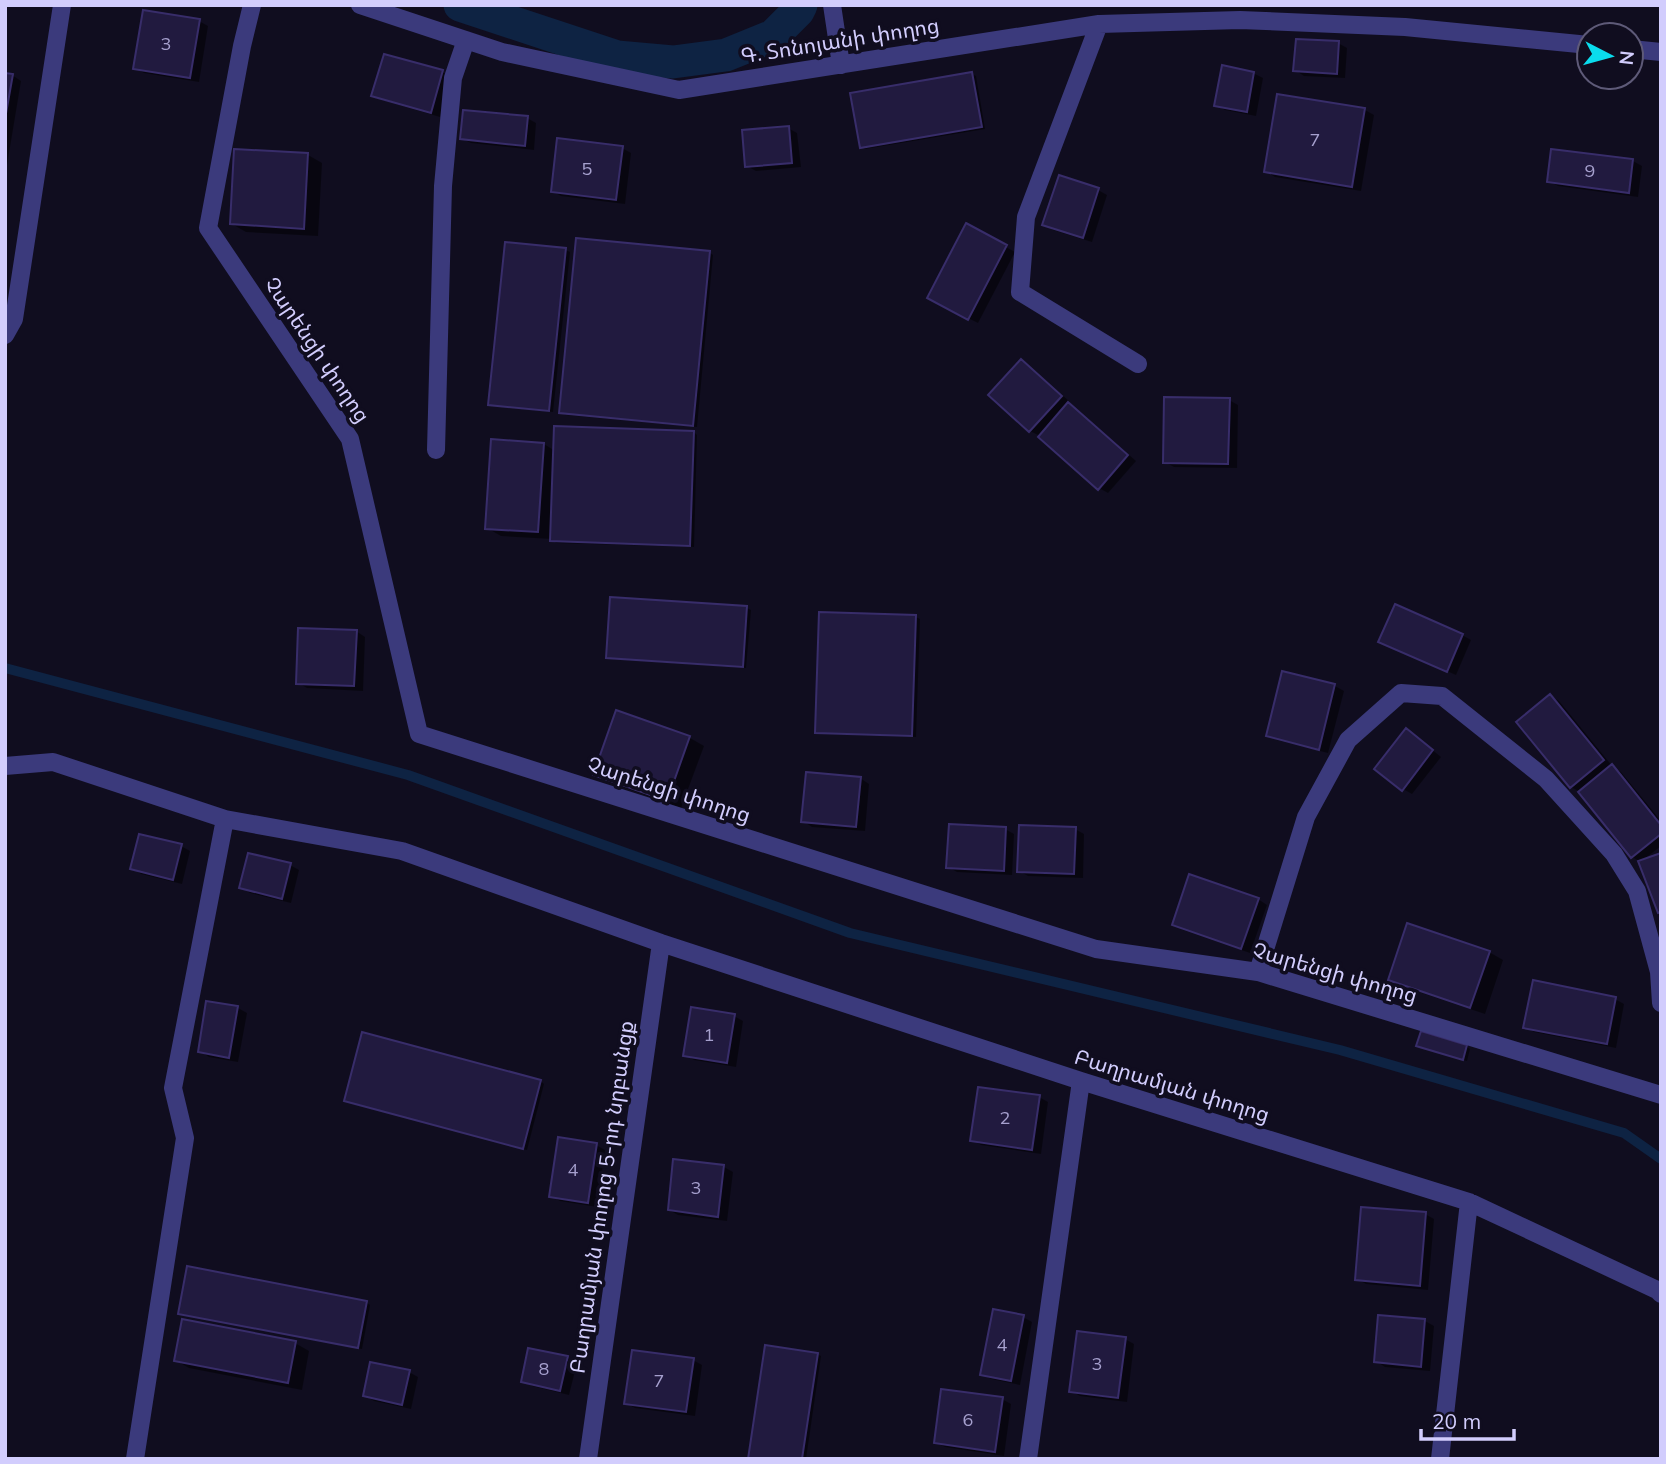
<svg xmlns="http://www.w3.org/2000/svg" width="1666" height="1464" font-family="Mulish,'Noto Sans Armenian',sans-serif">
<style>
.shadow{fill:#0007}
.lines{fill:none;stroke-linecap:round;stroke-linejoin:round}
.stream{stroke:#0e2343;stroke-width:10}
.canal{stroke:#0e2343;stroke-width:33}
.building{fill:#211a3f;stroke:#382d6a;stroke-width:2}
.minor{stroke:#3b3a7c;stroke-width:18}
.labels{text-anchor:middle;stroke-width:7;stroke-linejoin:round;paint-order:stroke}
.number-label{font-size:18px;fill:#a6a0ce}
.street-label{font-size:21px;fill:#d2cdfd;stroke:#100d1f}
</style>
<rect width="100%" height="100%" fill="#100d1f"/>
<!-- shadow -->
<path class="shadow" d="M 199,21 L 208,26 L 199,82 L 144,73 L 135,68 Z
M 1338,43 L 1347,48 L 1345,78 L 1304,76 L 1295,70 Z
M 442,72 L 451,77 L 440,117 L 382,100 L 373,95 Z
M 1253,73 L 1263,78 L 1256,116 L 1225,110 L 1216,105 Z
M 5,74 L 12,75 L 21,81 L 7,165 L 5,165 Z
M 972,74 L 976,76 L 985,129 L 865,149 L 861,147 Z
M 1278,96 L 1365,110 L 1374,115 L 1361,191 L 1275,177 L 1266,171 Z
M 527,118 L 536,123 L 534,150 L 471,143 L 461,138 Z
M 788,128 L 797,133 L 801,167 L 756,171 L 747,166 Z
M 622,148 L 631,153 L 625,204 L 561,196 L 552,191 Z
M 308,155 L 322,163 L 318,236 L 246,232 L 232,224 Z
M 1633,161 L 1642,166 L 1638,197 L 1558,186 L 1549,181 Z
M 1060,177 L 1098,190 L 1107,195 L 1092,242 L 1053,230 L 1044,225 Z
M 967,226 L 1015,252 L 978,323 L 938,303 Z
M 506,244 L 566,250 L 570,252 L 553,412 L 494,406 L 490,404 Z
M 709,252 L 713,255 L 697,427 L 565,415 L 561,412 Z
M 1021,361 L 1030,366 L 1070,402 L 1068,404 L 1078,410 L 1136,461 L 1108,493 L 1099,488 L 1040,436 L 1030,431 L 991,394 Z
M 1229,400 L 1238,405 L 1237,468 L 1174,467 L 1165,462 Z
M 694,432 L 697,435 L 694,547 L 556,543 L 552,539 L 501,536 L 487,528 L 544,444 L 555,451 Z
M 747,608 L 751,610 L 746,668 L 612,659 L 608,657 Z
M 916,617 L 920,619 L 916,737 L 821,734 L 817,732 Z
M 356,631 L 365,637 L 363,691 L 307,688 L 298,683 Z
M 1462,635 L 1471,640 L 1456,675 L 1389,646 Z
M 1284,673 L 1335,686 L 1344,691 L 1328,753 L 1277,740 L 1268,735 Z
M 1550,696 L 1559,701 L 1613,767 L 1621,772 L 1661,821 L 1661,846 L 1643,860 L 1661,855 L 1661,913 L 1641,862 L 1632,857 L 1580,792 L 1571,787 Z
M 617,712 L 690,738 L 704,746 L 681,808 L 609,782 L 595,774 Z
M 1415,736 L 1441,757 L 1412,794 L 1403,789 Z
M 860,778 L 869,784 L 865,831 L 812,827 L 803,821 Z
M 1005,829 L 1014,834 L 1012,875 L 957,872 L 948,867 Z
M 1075,829 L 1084,834 L 1083,878 L 1028,876 L 1019,871 Z
M 181,846 L 190,851 L 182,884 L 141,874 L 132,868 Z
M 290,865 L 299,870 L 291,903 L 250,893 L 241,887 Z
M 1258,899 L 1267,905 L 1250,953 L 1183,930 L 1174,924 Z
M 1489,952 L 1503,960 L 1485,1014 L 1404,987 L 1390,979 Z
M 1615,999 L 1624,1004 L 1616,1048 L 1534,1032 L 1525,1027 Z
M 208,1003 L 238,1008 L 247,1013 L 238,1062 L 209,1057 L 200,1051 Z
M 734,1016 L 743,1021 L 736,1067 L 694,1060 L 685,1055 Z
M 1466,1046 L 1470,1049 L 1467,1061 L 1422,1048 Z
M 541,1081 L 544,1084 L 527,1150 L 350,1102 Z
M 1039,1097 L 1048,1102 L 1041,1154 L 981,1145 L 972,1140 Z
M 596,1145 L 605,1150 L 597,1207 L 560,1201 L 551,1196 Z
M 724,1167 L 733,1172 L 727,1221 L 678,1215 L 669,1210 Z
M 1425,1214 L 1434,1219 L 1428,1290 L 1366,1284 L 1357,1279 Z
M 366,1302 L 370,1305 L 362,1349 L 184,1315 Z
M 1023,1317 L 1032,1322 L 1020,1385 L 991,1379 L 982,1374 Z
M 1425,1321 L 1434,1326 L 1430,1371 L 1385,1367 L 1376,1361 Z
M 1125,1339 L 1134,1344 L 1127,1402 L 1080,1396 L 1071,1391 Z
M 295,1343 L 309,1351 L 302,1390 L 189,1368 L 175,1360 Z
M 817,1354 L 821,1356 L 806,1459 L 750,1459 Z
M 568,1358 L 577,1363 L 569,1395 L 532,1386 L 523,1381 Z
M 693,1360 L 702,1365 L 695,1416 L 635,1408 L 626,1403 Z
M 409,1372 L 418,1377 L 411,1409 L 374,1401 L 365,1395 Z
M 1002,1399 L 1011,1404 L 1004,1456 L 945,1447 L 935,1442 Z"/>
<g class="lines">
<!-- stream -->
<path class="stream" d="M 5,668 L 408,775 L 850,933 L 1340,1050 L 1624,1133 L 1661,1159"/>
<!-- canal -->
<path class="canal" d="M 460,5 L 617,57 L 673,62 L 726,55 L 773,36 L 798,11 L 801,5"/>
</g>
<!-- building -->
<path class="building" d="M 143,10 L 200,19 L 190,78 L 133,69 Z
M 1296,39 L 1339,41 L 1337,74 L 1293,71 Z
M 384,54 L 443,70 L 431,113 L 371,96 Z
M 1222,65 L 1254,72 L 1247,112 L 1214,106 Z
M 972,72 L 982,127 L 860,148 L 850,93 Z
M 5,73 L 13,74 L 5,119 Z
M 1277,94 L 1365,108 L 1352,187 L 1264,172 Z
M 463,110 L 528,116 L 525,146 L 460,139 Z
M 789,126 L 792,163 L 745,167 L 742,130 Z
M 557,138 L 623,146 L 616,200 L 551,192 Z
M 234,149 L 308,153 L 304,229 L 230,224 Z
M 1551,149 L 1633,159 L 1629,193 L 1547,182 Z
M 1059,175 L 1099,188 L 1083,238 L 1042,225 Z
M 966,223 L 1007,245 L 968,320 L 927,298 Z
M 576,238 L 710,251 L 693,426 L 559,413 Z
M 505,242 L 566,248 L 549,411 L 488,405 Z
M 1021,359 L 1062,396 L 1029,432 L 988,395 Z
M 1164,397 L 1230,398 L 1228,464 L 1163,463 Z
M 1068,402 L 1128,455 L 1098,490 L 1038,437 Z
M 554,426 L 694,431 L 690,546 L 550,541 Z
M 491,439 L 544,443 L 538,532 L 485,529 Z
M 610,597 L 747,606 L 743,667 L 606,658 Z
M 1395,604 L 1463,634 L 1447,672 L 1378,642 Z
M 819,612 L 916,615 L 912,736 L 815,733 Z
M 298,628 L 357,630 L 354,686 L 296,684 Z
M 1282,671 L 1335,684 L 1319,750 L 1266,736 Z
M 1550,694 L 1604,760 L 1570,788 L 1516,722 Z
M 616,710 L 690,736 L 667,801 L 593,775 Z
M 1406,728 L 1433,750 L 1402,791 L 1374,769 Z
M 1612,764 L 1661,825 L 1661,834 L 1631,858 L 1578,792 Z
M 806,772 L 861,777 L 856,827 L 801,822 Z
M 949,824 L 1006,827 L 1004,871 L 946,868 Z
M 1019,825 L 1076,827 L 1074,874 L 1017,872 Z
M 139,834 L 182,844 L 173,880 L 130,869 Z
M 248,853 L 291,863 L 282,899 L 239,888 Z
M 1661,853 L 1661,912 L 1658,913 L 1638,861 Z
M 1189,874 L 1259,898 L 1241,949 L 1172,925 Z
M 1407,923 L 1490,951 L 1470,1008 L 1388,980 Z
M 1533,980 L 1616,997 L 1607,1044 L 1523,1028 Z
M 206,1001 L 238,1006 L 229,1058 L 198,1052 Z
M 691,1007 L 735,1014 L 727,1063 L 683,1056 Z
M 1421,1031 L 1467,1045 L 1463,1060 L 1416,1046 Z
M 362,1032 L 541,1080 L 523,1149 L 344,1101 Z
M 978,1087 L 1040,1095 L 1032,1150 L 970,1141 Z
M 558,1137 L 597,1143 L 588,1203 L 549,1197 Z
M 673,1159 L 724,1165 L 718,1217 L 668,1210 Z
M 1361,1207 L 1426,1212 L 1420,1286 L 1355,1280 Z
M 187,1266 L 367,1301 L 358,1348 L 178,1314 Z
M 993,1309 L 1024,1315 L 1011,1381 L 980,1375 Z
M 1378,1315 L 1425,1319 L 1421,1367 L 1374,1362 Z
M 182,1319 L 296,1341 L 288,1383 L 174,1361 Z
M 1077,1331 L 1126,1337 L 1118,1398 L 1069,1392 Z
M 765,1345 L 818,1353 L 802,1459 L 748,1459 Z
M 528,1348 L 568,1356 L 560,1391 L 521,1382 Z
M 632,1350 L 694,1358 L 686,1412 L 624,1404 Z
M 370,1362 L 410,1370 L 402,1405 L 363,1396 Z
M 941,1389 L 1003,1397 L 995,1452 L 934,1443 Z"/>
<g class="lines">
<!-- minor -->
<path class="minor" d="M 252,5 L 242,46 L 208,228 L 350,439 L 419,734 L 1096,949 L 1258,972 L 1661,1095
M 360,5 L 502,52 L 679,90 L 1099,24 L 1240,20 L 1405,27 L 1589,45
M 832,5 L 841,65
M 1099,24 L 1026,217 L 1020,292 L 1138,364
M 1631,49 L 1661,52
M 5,335 L 14,319 L 62,5
M 436,450 L 443,186 L 453,78 L 466,40
M 5,766 L 53,762 L 225,819 L 402,851 L 661,943 L 1081,1081 L 1469,1202 L 1657,1290 L 1661,1294
M 1258,972 L 1306,817 L 1348,740 L 1401,693 L 1442,696 L 1546,779 L 1614,854 L 1637,891 L 1659,972 L 1661,1003
M 135,1459 L 185,1138 L 173,1088 L 225,819
M 588,1459 L 661,943
M 1028,1459 L 1081,1081
M 1440,1459 L 1469,1202"/>
</g>
<g class="labels">
<!-- number labels -->
<g class="number-label">
<text x="166" y="50">3</text>
<text x="1315" y="146">7</text>
<text x="587" y="175">5</text>
<text x="1590" y="177">9</text>
<text x="709" y="1041">1</text>
<text x="1005" y="1124">2</text>
<text x="573" y="1176">4</text>
<text x="696" y="1194">3</text>
<text x="1002" y="1351">4</text>
<text x="1097" y="1370">3</text>
<text x="544" y="1375">8</text>
<text x="659" y="1387">7</text>
<text x="968" y="1426">6</text>
</g>
<!-- street labels -->
<g class="street-label">
<text transform="translate(840 41) rotate(-9)" y="7">Գ. Տոնոյանի փողոց</text>
<text transform="translate(317 350) rotate(56)" y="7">Չարենցի փողոց</text>
<text transform="translate(669 790) rotate(18)" y="7">Չարենցի փողոց</text>
<text transform="translate(1335 973) rotate(16)" y="7">Չարենցի փողոց</text>
<text transform="translate(1172 1086) rotate(17)" y="7">Բաղրամյան փողոց</text>
<text transform="translate(602 1197) rotate(-82)" y="7">Բաղրամյան փողոց 5-րդ նրբանցք</text>
</g>
</g>
<!-- border -->
<rect width="1666" height="1464" fill="none" stroke="#d2cdfd" stroke-width="14"/>
<!-- north arrow -->
<g transform="translate(1610 56) rotate(96)"><circle r="33" fill="#100d1f" stroke="#5e5a78" stroke-width="2"/>
<path d="M0-5L12 26L0 18L-12 26Z" fill="#0adced"/>
<text y="-10" font-size="19" font-weight="bold" text-anchor="middle" fill="#d2cdfd">N</text>
</g>
<!-- scale -->
<path d="M1421 1429v10h93v-10" fill="none" stroke="#d2cdfd" stroke-width="3.5"/>
<text x="1432" y="1429" font-size="21" fill="#d2cdfd" stroke="#100d1f" stroke-width="5" paint-order="stroke">20 m</text>
</svg>
